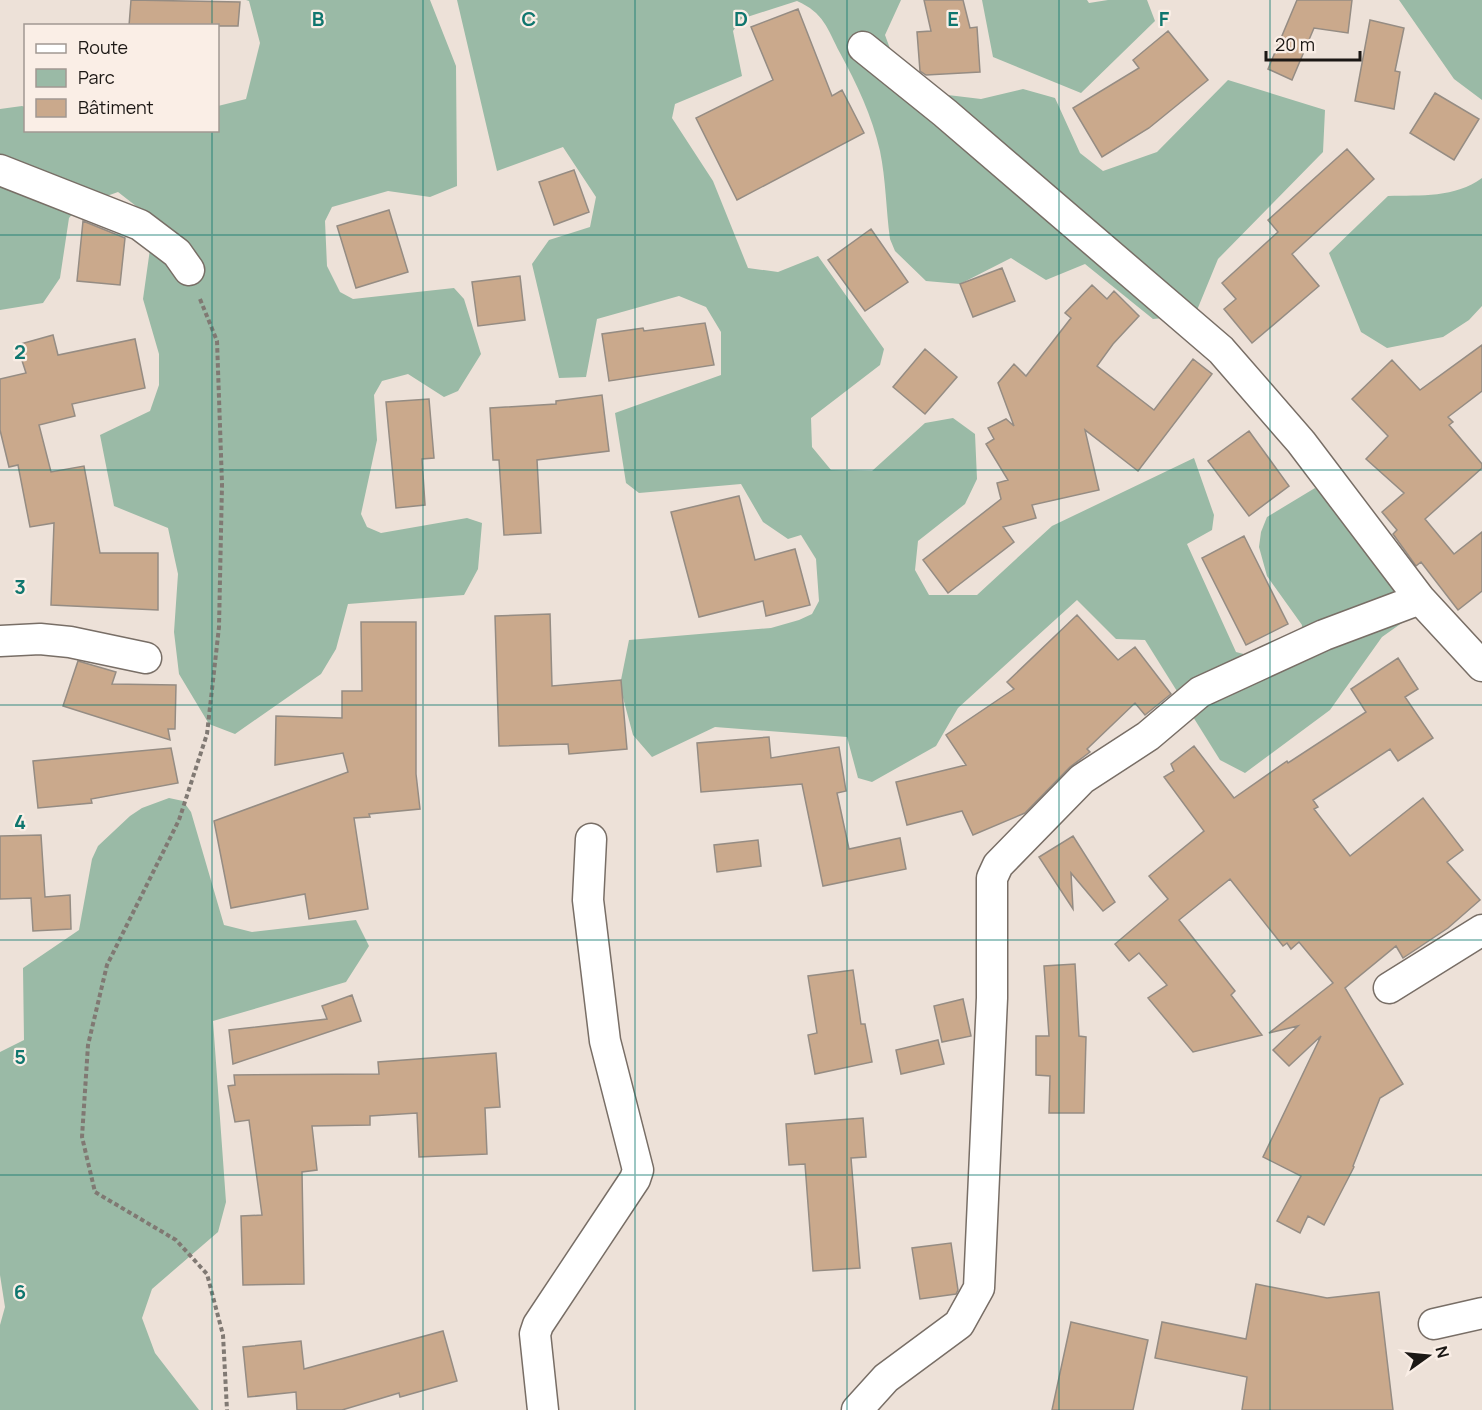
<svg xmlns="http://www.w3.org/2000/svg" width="1482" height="1410" font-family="Manrope,sans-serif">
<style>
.green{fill:#9abaa6}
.building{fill:#caa98c;stroke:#958c83;stroke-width:1.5}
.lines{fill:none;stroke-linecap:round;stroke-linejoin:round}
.street-casing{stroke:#786e66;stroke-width:33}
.path{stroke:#807973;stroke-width:4;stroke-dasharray:4.5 3;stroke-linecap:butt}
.street{stroke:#fff;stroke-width:30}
.grid{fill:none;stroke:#0f766e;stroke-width:1.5;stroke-opacity:0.55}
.grid-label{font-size:20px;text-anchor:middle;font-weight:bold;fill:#0f766e;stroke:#faeee6;stroke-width:4.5;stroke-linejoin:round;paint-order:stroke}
</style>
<rect width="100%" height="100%" fill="#ede1d8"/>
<!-- green -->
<path class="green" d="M 246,0 L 430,0 L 456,66 L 457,186 L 430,197 L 388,191 L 332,207 L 325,221 L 327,266 L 340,292 L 353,299 L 454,288 L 464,299 L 481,354 L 458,391 L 444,397 L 408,374 L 382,381 L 374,395 L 377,440 L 361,514 L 367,527 L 381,533 L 467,518 L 482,523 L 478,569 L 464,595 L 348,604 L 336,649 L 321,674 L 235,734 L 209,724 L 179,674 L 174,632 L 178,574 L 168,528 L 114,506 L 100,435 L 150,411 L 159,385 L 159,354 L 143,299 L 151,242 L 145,213 L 118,192 L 79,206 L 69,218 L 60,278 L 43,303 L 0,310 L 0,109 L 22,106 L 25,107 L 26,130 L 218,130 L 218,106 L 246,99 L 260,43 L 249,1 Z
M 457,0 L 901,0 L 885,35 L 900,76 L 923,92 L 981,99 L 1023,89 L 1055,98 L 1080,153 L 1103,171 L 1157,152 L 1228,80 L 1325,110 L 1323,152 L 1218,259 L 1195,315 L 1153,319 L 1085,264 L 1046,280 L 1011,258 L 960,284 L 926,281 L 895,251 L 890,239 C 886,210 886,180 880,151 C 872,116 857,84 840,53 C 827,28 824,13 797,1 L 741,19 L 733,31 L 742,76 L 675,104 L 672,118 L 713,181 L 748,268 L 778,272 L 818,256 L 884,349 L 880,365 L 811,418 L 812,447 L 831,470 L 872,471 L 925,423 L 953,418 L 975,434 L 977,479 L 965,504 L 918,541 L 915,570 L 929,595 L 977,595 L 1052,526 L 1194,458 L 1214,515 L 1212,530 L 1187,544 L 1236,652 L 1263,659 L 1301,639 L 1302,625 L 1267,576 L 1259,547 L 1261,532 L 1267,517 L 1315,488 L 1348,513 L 1392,575 L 1406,620 L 1382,637 L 1330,710 L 1245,773 L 1220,760 L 1145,640 L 1116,639 L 1077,600 L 958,708 L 936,746 L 872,782 L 858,778 L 847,737 L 715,727 L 652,757 L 633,735 L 622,694 L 621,680 L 629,640 L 771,628 L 799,620 L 812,614 L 819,601 L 816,559 L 801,535 L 788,539 L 763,522 L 741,484 L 639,493 L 626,483 L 615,413 L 721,375 L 721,332 L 706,307 L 679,296 L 597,319 L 586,377 L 559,378 L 532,264 L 549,240 L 590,227 L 596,197 L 563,147 L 497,171 Z
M 982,0 L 1087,0 L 1089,3 L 1108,0 L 1147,0 L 1155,21 L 1081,93 L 993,57 Z
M 1399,0 L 1482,0 L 1482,100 L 1454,79 Z
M 1482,178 L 1482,306 L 1469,320 L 1443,337 L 1387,348 L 1361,332 L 1329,253 L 1388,196 C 1421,195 1455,198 1482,178 Z
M 169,798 L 183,801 L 191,812 L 224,925 L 252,932 L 356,920 L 369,946 L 346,982 L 213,1021 L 226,1202 L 218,1232 L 152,1289 L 142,1318 L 155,1353 L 199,1410 L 0,1410 L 0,1325 L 5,1307 L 0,1275 L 0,1052 L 24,1040 L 23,968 L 79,930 L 92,859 L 98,846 L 130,816 L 142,808 Z"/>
<!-- building -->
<path class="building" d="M 131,0 L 240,2 L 238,26 L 129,26 Z
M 924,0 L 963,0 L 970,28 L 977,27 L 980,72 L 926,75 L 920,71 L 917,32 L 931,31 Z
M 1297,0 L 1352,0 L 1348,33 L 1314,28 L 1292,80 L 1268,69 Z
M 798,9 L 832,96 L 842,90 L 864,133 L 737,200 L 696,118 L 773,80 L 751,27 Z
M 1370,20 L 1404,28 L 1395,71 L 1400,72 L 1394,109 L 1355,101 Z
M 1168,31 L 1208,80 L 1149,128 L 1102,157 L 1073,108 L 1139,68 L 1133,60 Z
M 1435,93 L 1479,119 L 1454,160 L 1410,133 Z
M 1347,149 L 1374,179 L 1292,254 L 1319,286 L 1252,343 L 1224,309 L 1236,299 L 1222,283 L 1278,232 L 1268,220 Z
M 574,170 L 589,212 L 554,225 L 539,182 Z
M 389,210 L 408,272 L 356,288 L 337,226 Z
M 83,221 L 125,238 L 120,285 L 77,281 Z
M 871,229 L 908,282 L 865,311 L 828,260 Z
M 1002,268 L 1015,301 L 973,317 L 960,284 Z
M 520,276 L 525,320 L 478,326 L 472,282 Z
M 1092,285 L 1107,299 L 1114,291 L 1139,316 L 1113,344 L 1097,366 L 1154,410 L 1193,359 L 1212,374 L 1138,471 L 1085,430 L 1099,490 L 1032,505 L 1036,518 L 1003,527 L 1014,542 L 948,593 L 923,560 L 1001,499 L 997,483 L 1008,480 L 986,444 L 994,439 L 988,428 L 1006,419 L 1014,426 L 998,383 L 1014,364 L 1026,376 L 1071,318 L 1065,313 Z
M 705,323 L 714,365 L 609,381 L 602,334 L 643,328 L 644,331 Z
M 53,335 L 58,355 L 135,339 L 145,388 L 72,404 L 75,416 L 39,425 L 51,472 L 84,466 L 100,553 L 158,553 L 158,610 L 51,605 L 54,523 L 30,527 L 18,465 L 9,467 L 0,430 L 0,379 L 26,373 L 17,345 Z
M 1482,345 L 1482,391 L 1448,417 L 1453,422 L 1449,425 L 1482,464 L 1482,468 L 1425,519 L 1454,554 L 1482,532 L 1482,591 L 1458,610 L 1421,562 L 1416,566 L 1393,534 L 1397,530 L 1382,512 L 1404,493 L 1366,459 L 1388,436 L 1352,399 L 1392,360 L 1420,390 Z
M 925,349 L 957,377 L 925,414 L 893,387 Z
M 602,395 L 609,451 L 537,460 L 541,533 L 504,535 L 499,460 L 493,460 L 490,408 L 556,404 L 556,401 Z
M 429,399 L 434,458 L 422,459 L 425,505 L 396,508 L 386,402 Z
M 1249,431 L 1289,486 L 1249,516 L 1208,461 Z
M 739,496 L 755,560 L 795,549 L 810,605 L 766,616 L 763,601 L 699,617 L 671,512 Z
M 1244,536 L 1288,624 L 1246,645 L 1202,558 Z
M 550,614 L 552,686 L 621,680 L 627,749 L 569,754 L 568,744 L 499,746 L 495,616 Z
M 1077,615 L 1118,660 L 1135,647 L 1171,694 L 1145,715 L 1135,703 L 1087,749 L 1090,752 L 1070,767 L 1025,813 L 973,835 L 962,811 L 907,825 L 896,782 L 966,765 L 946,735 L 1014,689 L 1007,682 Z
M 361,622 L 416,622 L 416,774 L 420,809 L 369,814 L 370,817 L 354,818 L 368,909 L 309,919 L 305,894 L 231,908 L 214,821 L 348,772 L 343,753 L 275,765 L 276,716 L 342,718 L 342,691 L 362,691 Z
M 1398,658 L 1418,689 L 1405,697 L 1433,738 L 1398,761 L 1390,749 L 1313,800 L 1318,807 L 1314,809 L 1350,856 L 1423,798 L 1463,850 L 1447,862 L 1480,900 L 1448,928 L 1403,958 L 1396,946 L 1345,988 L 1403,1084 L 1380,1098 L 1353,1166 L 1354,1167 L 1324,1225 L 1308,1216 L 1300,1233 L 1277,1221 L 1301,1176 L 1263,1157 L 1321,1036 L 1289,1066 L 1273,1050 L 1298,1026 L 1269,1033 L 1333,983 L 1299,942 L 1291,949 L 1287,943 L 1283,946 L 1230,879 L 1179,920 L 1235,991 L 1231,995 L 1262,1035 L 1193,1052 L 1148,998 L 1167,985 L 1139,953 L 1129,961 L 1115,944 L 1168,899 L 1149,876 L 1204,831 L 1164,777 L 1174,771 L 1171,764 L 1194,746 L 1234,798 L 1287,761 L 1288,763 L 1366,712 L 1351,689 Z
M 78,661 L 116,672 L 112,684 L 176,685 L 175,729 L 168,729 L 170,740 L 63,706 Z
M 769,737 L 771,758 L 839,747 L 846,791 L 837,793 L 849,849 L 900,838 L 906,869 L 823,886 L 802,784 L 701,792 L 697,743 Z
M 171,748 L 178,783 L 91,799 L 92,803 L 38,808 L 33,761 Z
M 41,835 L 45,897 L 70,895 L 71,929 L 33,931 L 31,898 L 0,899 L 0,836 Z
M 1073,836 L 1115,902 L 1103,911 L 1071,873 L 1073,909 L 1039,857 Z
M 758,840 L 761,866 L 717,872 L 714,845 Z
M 1075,964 L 1079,1036 L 1086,1037 L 1084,1113 L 1049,1113 L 1050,1076 L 1036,1075 L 1036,1036 L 1049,1036 L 1044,966 Z
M 853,970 L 861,1024 L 865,1024 L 872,1062 L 815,1074 L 808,1035 L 817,1033 L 808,976 Z
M 352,995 L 361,1021 L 233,1064 L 229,1030 L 327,1019 L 322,1006 Z
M 963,999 L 971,1036 L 942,1042 L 934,1006 Z
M 938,1040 L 944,1064 L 901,1074 L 896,1050 Z
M 496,1053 L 500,1107 L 485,1108 L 487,1154 L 419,1157 L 417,1113 L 370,1116 L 370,1125 L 312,1126 L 317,1170 L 302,1172 L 304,1284 L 243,1285 L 241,1216 L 262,1215 L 249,1120 L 235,1122 L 228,1086 L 235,1085 L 234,1075 L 379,1074 L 378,1062 Z
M 863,1118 L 866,1157 L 851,1158 L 860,1268 L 813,1271 L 805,1164 L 789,1165 L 786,1124 Z
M 951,1243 L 958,1290 L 956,1294 L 920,1299 L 912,1248 Z
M 1256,1284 L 1327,1298 L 1379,1292 L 1393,1410 L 1242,1410 L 1247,1377 L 1155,1358 L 1162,1322 L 1246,1339 Z
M 1071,1322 L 1148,1340 L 1133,1410 L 1052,1410 Z
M 443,1331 L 457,1381 L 400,1397 L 399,1393 L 342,1410 L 297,1410 L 296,1392 L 248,1397 L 243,1347 L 301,1341 L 304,1369 Z"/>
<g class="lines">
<defs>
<path id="street" d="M 863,47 L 945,113 L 1221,350 L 1301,442 L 1420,599 L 1482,666
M 0,170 L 140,225 L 177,253 L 189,270
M 0,641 L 40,639 L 70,642 L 146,658
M 1389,988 L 1482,930
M 1434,1324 L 1482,1313
M 543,1410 L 535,1334 L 538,1325 L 635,1179 L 638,1170 L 605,1041 L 588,900 L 591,839
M 857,1410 L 886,1378 L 959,1324 L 979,1288 L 992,998 L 992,878 L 998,865 L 1082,779 L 1148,736 L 1200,692 L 1324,635 L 1420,599"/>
</defs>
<!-- street casing -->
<use href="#street" class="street-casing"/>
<!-- path -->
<path class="path" d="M 200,299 L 217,341 L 222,484 L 219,627 L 207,734 L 179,820 L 107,965 L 88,1045 L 82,1137 L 95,1192 L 176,1240 L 207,1274 L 223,1335 L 227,1410"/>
<!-- street -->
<use href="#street" class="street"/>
</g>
<!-- grid -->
<path class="grid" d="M 212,0 L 212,26M 423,0 L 423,1410M 635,0 L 635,1410M 847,0 L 847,1410M 1059,0 L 1059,1410M 1270,0 L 1270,1410M 212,130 L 212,1410M 0,235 L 1482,235M 0,470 L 1482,470M 0,705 L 1482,705M 0,940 L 1482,940M 0,1175 L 1482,1175"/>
<g class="grid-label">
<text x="318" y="26">B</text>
<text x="529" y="26">C</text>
<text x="741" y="26">D</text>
<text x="953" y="26">E</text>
<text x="1164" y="26">F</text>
<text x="20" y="359">2</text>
<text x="20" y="594">3</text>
<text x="20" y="829">4</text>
<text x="20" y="1064">5</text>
<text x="20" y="1299">6</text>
</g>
<!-- legend -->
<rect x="24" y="24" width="195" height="108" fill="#faeee6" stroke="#a19892" stroke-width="1.5"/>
<rect x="36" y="44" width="30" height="9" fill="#ffffff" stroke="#a19892" stroke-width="1.5"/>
<text x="78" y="54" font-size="18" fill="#1c1815">Route</text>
<rect x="36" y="69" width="30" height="18" fill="#9abaa6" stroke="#a19892" stroke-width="1.5"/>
<text x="78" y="84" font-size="18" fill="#1c1815">Parc</text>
<rect x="36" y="99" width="30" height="18" fill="#caa98c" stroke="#a19892" stroke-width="1.5"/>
<text x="78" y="114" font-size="18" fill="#1c1815">Bâtiment</text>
<!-- north arrow -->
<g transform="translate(1428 1356) rotate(75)" stroke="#faeee6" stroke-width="4.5" paint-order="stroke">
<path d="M0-4.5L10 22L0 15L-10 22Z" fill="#1c1815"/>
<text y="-9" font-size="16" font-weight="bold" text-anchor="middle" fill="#1c1815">N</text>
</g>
<!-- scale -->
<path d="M1266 51v9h94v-9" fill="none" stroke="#1c1815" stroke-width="3"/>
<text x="1275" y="51" font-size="18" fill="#1c1815" stroke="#faeee6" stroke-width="4.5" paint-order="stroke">20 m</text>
</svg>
